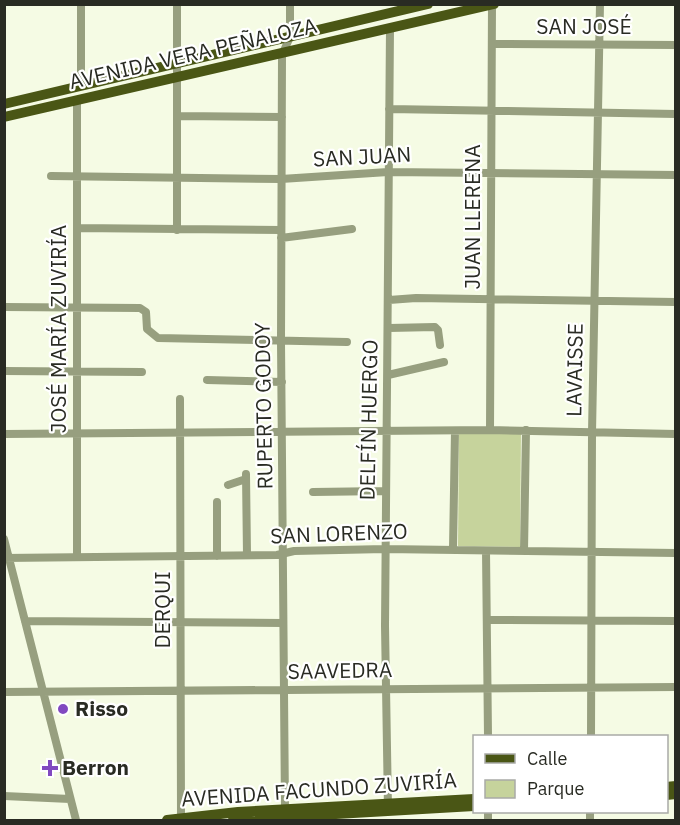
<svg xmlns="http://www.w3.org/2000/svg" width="680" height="825" font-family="'IBM Plex Sans',sans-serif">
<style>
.green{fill:#c6d39c}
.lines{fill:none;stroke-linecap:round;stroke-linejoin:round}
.minor{stroke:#979f7f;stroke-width:8}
.major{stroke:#4a5615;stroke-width:10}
.poi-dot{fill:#8149c0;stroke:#fff;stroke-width:2}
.labels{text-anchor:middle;stroke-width:4.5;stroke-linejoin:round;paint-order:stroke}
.street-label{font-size:21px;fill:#292b23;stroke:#fff}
.poi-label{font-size:21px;font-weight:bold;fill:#292b23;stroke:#fff;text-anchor:start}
</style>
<rect width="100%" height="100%" fill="#f5fbe4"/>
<!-- green -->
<path class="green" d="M 459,432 L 521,432 L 520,547 L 458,546 Z"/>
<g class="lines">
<!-- minor -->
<path class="minor" d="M 81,4 L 81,84
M 492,44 L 676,45
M 77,100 L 77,557
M 389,109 L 676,114
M 178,116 L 282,117
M 51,176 L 281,179 L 388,172 L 676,175
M 77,228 L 281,230
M 177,230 L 177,4
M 281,238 L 352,229
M 389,300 L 416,298 L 676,302
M 4,307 L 140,308 L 146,312 L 147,329 L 158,338 L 347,342
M 389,328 L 435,327 L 438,330 L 440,345
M 4,371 L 142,372
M 388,375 L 444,362
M 207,380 L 282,382
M 180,399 L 181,820
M 490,430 L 492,4
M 4,434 L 490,430 L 676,434
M 246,474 L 247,555
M 228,485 L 246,479
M 313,492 L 386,491
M 217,502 L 217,556
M 4,539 L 76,820
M 453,549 L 455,431
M 486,551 L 488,736
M 524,551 L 526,430
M 4,558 L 277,555 L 294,551 L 385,549 L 676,553
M 487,620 L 676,621
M 25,621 L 283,623
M 4,692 L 676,687
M 591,736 L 592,433 L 600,4
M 4,796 L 70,799
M 388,808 L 385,626 L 390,29
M 285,809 L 281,342 L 282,55 L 290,37 L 290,4
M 488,812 L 488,820
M 590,812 L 590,820"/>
<!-- major -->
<path class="major" d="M 4,104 L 428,4
M 4,117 L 494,4
M 666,787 L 676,786
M 666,795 L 676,794
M 167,820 L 238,812 L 474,799
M 233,820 L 474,806"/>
</g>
<!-- markers -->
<g class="poi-dot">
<circle cx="63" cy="709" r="6"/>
<path d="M47 759h6v6h6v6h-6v6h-6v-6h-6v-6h6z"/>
</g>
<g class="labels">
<!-- street labels -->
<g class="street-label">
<text x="584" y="34">SAN JOSÉ</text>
<text transform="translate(193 54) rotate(-13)" y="7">AVENIDA VERA PEÑALOZA</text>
<text transform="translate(362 157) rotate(-3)" y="7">SAN JUAN</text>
<text transform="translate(473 217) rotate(-90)" y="7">JUAN LLERENA</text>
<text transform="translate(59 329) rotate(-90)" y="7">JOSÉ MARÍA ZUVIRÍA</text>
<text transform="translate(575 370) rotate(-89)" y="7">LAVAISSE</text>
<text transform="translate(264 406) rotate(-91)" y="7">RUPERTO GODOY</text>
<text transform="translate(369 420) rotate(-89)" y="7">DELFÍN HUERGO</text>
<text transform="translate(339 534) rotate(-2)" y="7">SAN LORENZO</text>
<text transform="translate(163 610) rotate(-90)" y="7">DERQUI</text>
<text transform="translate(340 671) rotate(-1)" y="7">SAAVEDRA</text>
<text transform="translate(319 790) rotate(-4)" y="7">AVENIDA FACUNDO ZUVIRÍA</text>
</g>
<!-- poi labels -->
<g class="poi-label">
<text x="75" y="716">Risso</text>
<text x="62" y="775">Berron</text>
</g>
</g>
<!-- border -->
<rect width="680" height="825" fill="none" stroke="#292b23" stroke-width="12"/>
<!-- legend -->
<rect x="473" y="735" width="195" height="78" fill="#ffffff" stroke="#a9aaa7" stroke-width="1.5"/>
<rect x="485" y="754" width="30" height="9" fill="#4a5615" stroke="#a9aaa7" stroke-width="1.5"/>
<text x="527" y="765" font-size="18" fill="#292b23">Calle</text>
<rect x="485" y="780" width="30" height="18" fill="#c6d39c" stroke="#a9aaa7" stroke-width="1.5"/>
<text x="527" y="795" font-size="18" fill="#292b23">Parque</text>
</svg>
